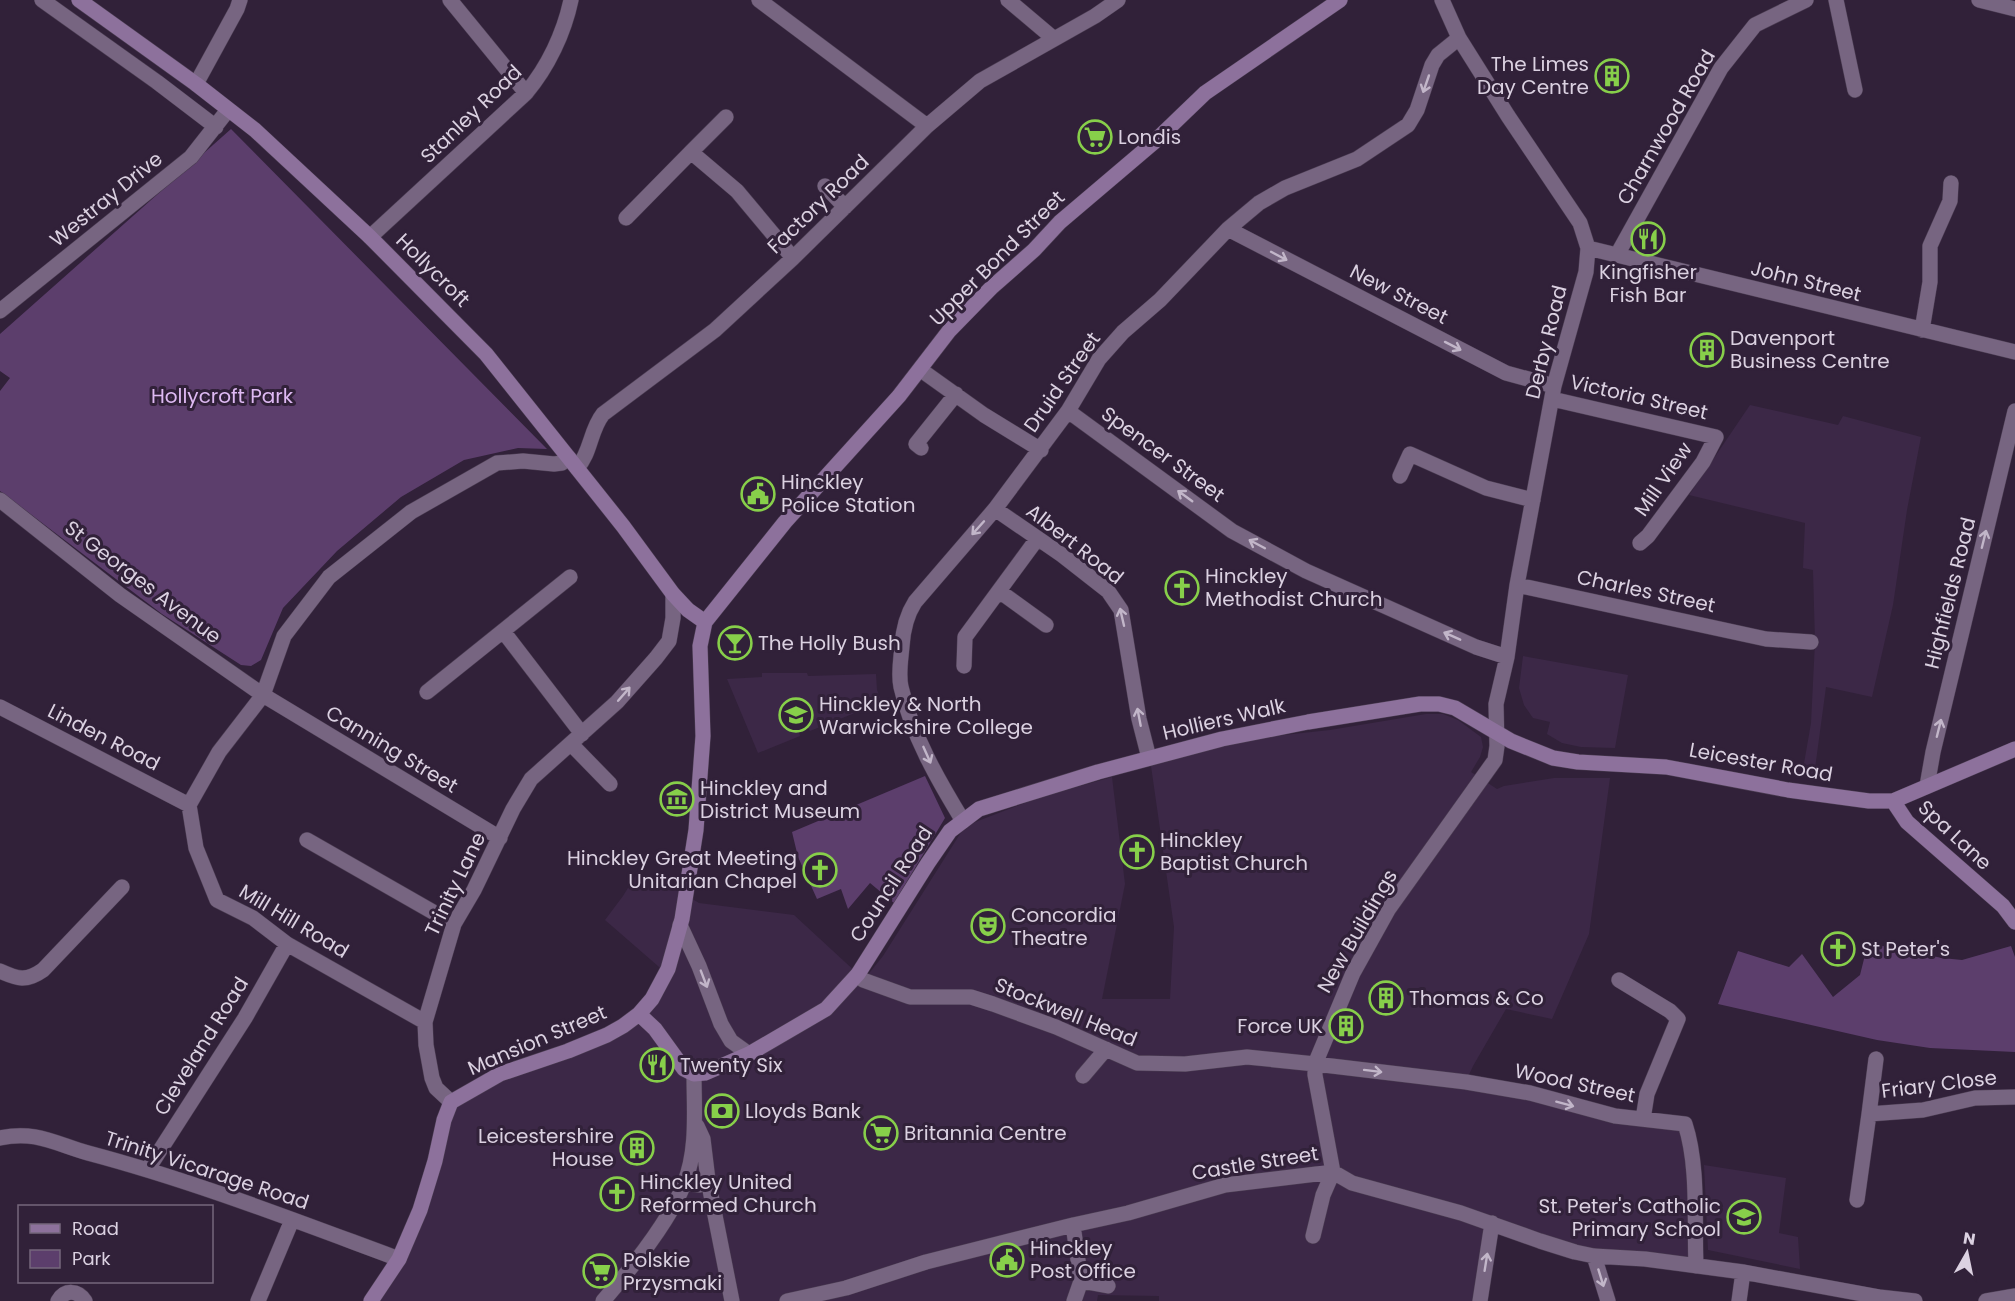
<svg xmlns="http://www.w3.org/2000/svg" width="2015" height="1301" font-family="Poppins,sans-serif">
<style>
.built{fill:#3c2847}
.green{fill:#5c3e6c}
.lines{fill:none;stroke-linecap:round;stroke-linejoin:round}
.street-casing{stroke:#4b3d52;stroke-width:16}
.secondary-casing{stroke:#4b3d52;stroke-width:16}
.street{stroke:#776581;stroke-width:15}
.secondary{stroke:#8d719c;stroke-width:15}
.oneway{stroke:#c2b6c9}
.labels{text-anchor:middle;stroke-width:6;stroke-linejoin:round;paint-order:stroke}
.poi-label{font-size:20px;fill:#dbd1e1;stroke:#312139;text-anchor:start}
.street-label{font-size:20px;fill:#dbd1e1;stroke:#312139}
.park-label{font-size:20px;fill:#deb9f3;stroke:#312139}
</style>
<rect width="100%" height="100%" fill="#312139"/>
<!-- built -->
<path class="built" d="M 1750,405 L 1838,425 L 1843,416 L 1921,437 L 1907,510 L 1893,605 L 1872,697 L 1826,687 L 1814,776 L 1802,775 L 1811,723 L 1815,642 L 1813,570 L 1803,568 L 1805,523 L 1689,495 Z
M 1523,656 L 1628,675 L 1615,748 L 1581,747 L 1562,743 L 1547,734 L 1550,722 L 1533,718 L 1524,705 L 1519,688 Z
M 762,673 L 807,673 L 808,676 L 876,674 L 877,690 L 882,702 L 810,731 L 808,728 L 799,732 L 800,736 L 758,753 L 727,679 L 762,677 Z
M 1426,714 L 1443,714 L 1458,720 L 1481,737 L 1483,747 L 1480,757 L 1471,772 L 1497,789 L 1504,786 L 1554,778 L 1610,778 L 1589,934 L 1552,1019 L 1506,1009 L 1473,1066 L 1466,1081 L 1685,1124 L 1696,1266 L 1620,1258 L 1492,1223 L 1480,1301 L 1159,1301 L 1159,1296 L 1098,1295 L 1097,1301 L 370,1301 L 399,1259 L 451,1102 L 623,1026 L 666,973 L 605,920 L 623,896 L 636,875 L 669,885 L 699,903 L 794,915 L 858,974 L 862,982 L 883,956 L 965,826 L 1037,798 L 1112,777 L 1125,884 L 1102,999 L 1170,999 L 1174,927 L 1151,766 L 1208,743 L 1330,730 Z
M 1704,1165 L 1786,1178 L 1779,1233 L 1798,1237 L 1800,1269 L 1708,1250 Z"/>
<!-- green -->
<path class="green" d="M 231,129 L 547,449 L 518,448 L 464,460 L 401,497 L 337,551 L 283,608 L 261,660 L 251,666 L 241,665 L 162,614 L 0,491 L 0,391 L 10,378 L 0,371 L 0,334 Z
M 925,776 L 945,818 L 894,903 L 870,883 L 848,909 L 841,889 L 817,899 L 798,857 L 792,832 Z
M 1868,943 L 1942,958 L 1962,960 L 2011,946 L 2015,957 L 2015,1052 L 1930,1048 L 1877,1040 L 1718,1004 L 1738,951 L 1789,967 L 1802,954 L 1833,997 L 1860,975 Z"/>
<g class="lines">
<defs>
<path id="street" d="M 42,0 L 157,82 L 216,127
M 450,0 L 526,93
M 759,0 L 927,126
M 1008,0 L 1053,38
M 1836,0 L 1855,90
M 1979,0 L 2015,9
M 196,84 L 237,9 L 240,0
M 691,152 L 726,117
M 825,186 L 845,207
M 626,218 L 691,152 L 737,191 L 793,258
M 1228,229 L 1506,373 L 1554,386
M 370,237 L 526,93 C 548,67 564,33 571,0
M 1588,248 L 2015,352
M 1617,255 L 1721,68 L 1755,25 L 1806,0
M 0,311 L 191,157 L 228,110
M 1922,330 L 1930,282 L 1930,246 L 1950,201 L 1951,183
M 921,370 L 984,415 L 1041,450
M 1552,399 L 1716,437 L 1703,462 L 1648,536 L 1640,543
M 1068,411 L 1232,531 L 1306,571 L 1476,647 L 1507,657
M 921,448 L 916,444 L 956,394
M 577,468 C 591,453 590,430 603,414 L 715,330 L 793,258 L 927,126 L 980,81 L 1095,16 L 1118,0
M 1400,476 L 1410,454 L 1486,488 L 1533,500
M 0,500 L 120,595 L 263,695 L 500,838
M 995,509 L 1062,555 L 1108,591 L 1121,610 L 1139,719 L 1149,758
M 1517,585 L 1766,639 L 1811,642
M 999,591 L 1046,625
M 503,631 L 582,734
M 964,666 L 965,637 L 1037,539
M 427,692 L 570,577
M 0,707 L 189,805
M 571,744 L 610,784
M 1927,786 L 1933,752 L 2015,411
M 963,821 C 938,780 912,735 901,687 C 898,674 901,659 902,646 C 903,630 906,616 915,602 L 995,509 L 1068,411 L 1099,359 L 1123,332 L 1160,300 L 1228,229 L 1259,203 L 1285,188 L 1357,159 L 1408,125 L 1417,110 L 1432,65 L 1438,55 L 1459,38
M 307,840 L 454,924
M 680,925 L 699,966 L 721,1024 L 731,1041 L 749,1054
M 0,971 C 18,979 26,982 43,970 L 122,887
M 858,974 L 863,980 L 910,997 L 971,997 L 993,1004 L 1056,1027 L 1137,1063 L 1185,1064 L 1247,1057 L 1315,1064 L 1466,1082 L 1530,1093 L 1615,1116 L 1685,1124 C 1699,1166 1694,1222 1696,1266
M 1619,980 L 1670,1011 L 1678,1019 L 1647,1094 L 1643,1119
M 425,1022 L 287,944 L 253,918 L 217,900 L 196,848 L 189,805 L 219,752 L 263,695 L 284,636 L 329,577 L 411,512 L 497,463 L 523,461 L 554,464 L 562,463 L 569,458
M 1083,1076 L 1106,1049
M 451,1102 L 436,1088 L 432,1078 L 426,1045 L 425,1022 L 454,924 L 474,890 L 513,809 L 531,779 L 617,702 L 656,658 L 669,641 L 673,618 L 673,594
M 1869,1114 L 1876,1059
M 0,1138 C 35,1130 56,1144 88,1153 C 194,1181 296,1221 399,1259
M 148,1169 L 245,1018 L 287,944
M 1333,1172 L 1315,1075 L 1315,1064 L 1353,973 L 1388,910 L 1495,760 L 1497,746 L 1496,704 L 1507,657 L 1517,585 L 1554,386 L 1586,272 L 1588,248 L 1580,223 L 1508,116 L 1459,38 L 1442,0
M 708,1180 L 732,1301
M 684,1183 L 700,1185 L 708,1180 L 703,1139 L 697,1126
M 1857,1200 L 1869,1114 L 1923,1110 L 1975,1098 L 2015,1097
M 1073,1225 L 1081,1281 L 1074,1301
M 1313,1236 L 1323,1195 L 1333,1172
M 1594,1256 L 1608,1301
M 1081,1281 L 1108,1286
M 58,1301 C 65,1289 78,1290 85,1301
M 258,1301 L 292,1220
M 603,1301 C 630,1270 669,1222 684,1184 C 698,1150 694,1110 694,1074
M 787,1301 L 846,1288 L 926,1262 L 1073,1225 L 1128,1213 L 1225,1185 L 1333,1172 L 1352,1183 L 1461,1213 L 1540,1241 L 1575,1252 L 1594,1256 L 1645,1259 L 1743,1272 L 1879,1297 L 1915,1301
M 1480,1301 L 1492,1223
M 1739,1301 L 1743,1272
M 1986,1301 L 2015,1296"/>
<path id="secondary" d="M 79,0 L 196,84 L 255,130 L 370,237 L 486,354 L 623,526 L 673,594 L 688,610 L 705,622
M 1893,801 L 1907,822 L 2003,906 L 2015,922
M 639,1014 L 655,1029 L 684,1069 L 694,1074 L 705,1073 L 726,1064 L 749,1054 L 826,1009 L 858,974 L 928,863 L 950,831 L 979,809 L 1098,772 L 1222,739 L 1308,722 L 1420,704 L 1439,704 L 1455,708 L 1511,741 L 1553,758 L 1578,762 L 1666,767 L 1788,790 L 1869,801 L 1893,801 L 2015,749
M 371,1301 L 399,1259 L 420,1210 L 435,1161 L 444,1120 L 451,1102 L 500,1074 L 568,1051 L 607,1035 L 623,1026 L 639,1014 L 652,999 L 668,969 L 682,919 L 696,830 L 703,736 L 700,646 L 705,622 L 785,522 L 899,396 L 949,331 L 991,288 L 1034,250 L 1060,222 L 1153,143 L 1205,93 L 1340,0"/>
</defs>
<!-- street casing -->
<use href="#street" class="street-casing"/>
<!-- secondary casing -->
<use href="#secondary" class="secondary-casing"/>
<!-- street -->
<use href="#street" class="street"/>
<!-- secondary -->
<use href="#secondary" class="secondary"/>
</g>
<!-- one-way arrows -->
<defs><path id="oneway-shaft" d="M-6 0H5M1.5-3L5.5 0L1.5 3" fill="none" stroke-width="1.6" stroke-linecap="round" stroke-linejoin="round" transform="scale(1.5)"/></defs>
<g class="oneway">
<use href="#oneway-shaft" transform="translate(1426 84) rotate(109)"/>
<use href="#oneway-shaft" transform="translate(1279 256) rotate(28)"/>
<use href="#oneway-shaft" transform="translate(1453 346) rotate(27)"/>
<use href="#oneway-shaft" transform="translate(1185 496) rotate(-144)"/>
<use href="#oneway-shaft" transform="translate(978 528) rotate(132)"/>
<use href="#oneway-shaft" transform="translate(1984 539) rotate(-76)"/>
<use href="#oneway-shaft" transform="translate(1257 544) rotate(-152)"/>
<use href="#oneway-shaft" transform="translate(1122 617) rotate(-103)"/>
<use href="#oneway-shaft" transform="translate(1452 636) rotate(-156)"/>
<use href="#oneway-shaft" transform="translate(624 694) rotate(-49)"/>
<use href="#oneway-shaft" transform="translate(1139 717) rotate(-101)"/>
<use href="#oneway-shaft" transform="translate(1939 728) rotate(-76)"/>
<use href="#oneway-shaft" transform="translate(927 755) rotate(66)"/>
<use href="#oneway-shaft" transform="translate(704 979) rotate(69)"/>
<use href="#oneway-shaft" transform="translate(1373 1071) rotate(7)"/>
<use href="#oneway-shaft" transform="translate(1565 1104) rotate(15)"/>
<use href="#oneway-shaft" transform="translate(1486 1262) rotate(-81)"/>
<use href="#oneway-shaft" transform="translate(1601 1278) rotate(73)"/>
</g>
<!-- icons -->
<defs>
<symbol id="building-ring" viewBox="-11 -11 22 22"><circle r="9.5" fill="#312139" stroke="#87cf4a" stroke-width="1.5"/><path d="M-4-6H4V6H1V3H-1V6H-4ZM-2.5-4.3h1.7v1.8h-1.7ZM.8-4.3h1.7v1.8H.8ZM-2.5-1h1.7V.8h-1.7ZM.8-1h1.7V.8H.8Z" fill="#87cf4a"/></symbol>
<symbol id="supermarket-ring" viewBox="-11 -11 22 22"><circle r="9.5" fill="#312139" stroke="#87cf4a" stroke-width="1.5"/><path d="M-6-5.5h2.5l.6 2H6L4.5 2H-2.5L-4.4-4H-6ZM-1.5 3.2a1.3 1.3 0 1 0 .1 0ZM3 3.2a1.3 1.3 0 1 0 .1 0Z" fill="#87cf4a"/></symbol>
<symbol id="restaurant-ring" viewBox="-11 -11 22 22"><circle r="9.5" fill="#312139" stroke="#87cf4a" stroke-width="1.5"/><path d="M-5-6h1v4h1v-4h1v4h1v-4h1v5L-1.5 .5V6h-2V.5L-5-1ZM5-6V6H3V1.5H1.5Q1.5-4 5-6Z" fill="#87cf4a"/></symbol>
<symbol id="civic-ring" viewBox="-11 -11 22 22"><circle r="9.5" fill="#312139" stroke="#87cf4a" stroke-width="1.5"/><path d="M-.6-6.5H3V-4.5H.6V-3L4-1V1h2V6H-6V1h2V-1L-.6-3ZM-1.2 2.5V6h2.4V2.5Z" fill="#87cf4a"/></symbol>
<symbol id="church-ring" viewBox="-11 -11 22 22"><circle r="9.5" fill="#312139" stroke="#87cf4a" stroke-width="1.5"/><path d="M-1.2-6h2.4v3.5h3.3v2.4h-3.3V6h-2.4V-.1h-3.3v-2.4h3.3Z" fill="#87cf4a"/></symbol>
<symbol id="bar-ring" viewBox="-11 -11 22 22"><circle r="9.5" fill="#312139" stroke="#87cf4a" stroke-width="1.5"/><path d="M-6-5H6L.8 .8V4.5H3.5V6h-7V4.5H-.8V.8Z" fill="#87cf4a"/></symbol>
<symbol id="university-ring" viewBox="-11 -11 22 22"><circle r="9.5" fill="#312139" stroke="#87cf4a" stroke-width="1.5"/><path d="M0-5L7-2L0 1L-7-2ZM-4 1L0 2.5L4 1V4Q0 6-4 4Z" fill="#87cf4a"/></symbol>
<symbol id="museum-ring" viewBox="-11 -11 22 22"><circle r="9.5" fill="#312139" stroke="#87cf4a" stroke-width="1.5"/><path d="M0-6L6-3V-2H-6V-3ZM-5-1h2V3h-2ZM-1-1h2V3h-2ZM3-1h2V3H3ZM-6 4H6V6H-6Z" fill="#87cf4a"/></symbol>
<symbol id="theatre-ring" viewBox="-11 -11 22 22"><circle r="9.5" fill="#312139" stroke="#87cf4a" stroke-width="1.5"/><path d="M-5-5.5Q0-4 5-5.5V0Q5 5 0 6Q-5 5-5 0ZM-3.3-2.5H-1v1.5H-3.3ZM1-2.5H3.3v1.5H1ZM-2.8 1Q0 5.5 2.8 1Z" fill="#87cf4a"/></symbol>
<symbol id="bank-ring" viewBox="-11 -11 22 22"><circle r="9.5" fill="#312139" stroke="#87cf4a" stroke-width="1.5"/><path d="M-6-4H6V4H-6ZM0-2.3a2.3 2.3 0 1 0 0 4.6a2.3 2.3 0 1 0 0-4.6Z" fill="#87cf4a"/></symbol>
<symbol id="school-ring" viewBox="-11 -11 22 22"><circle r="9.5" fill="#312139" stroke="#87cf4a" stroke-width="1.5"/><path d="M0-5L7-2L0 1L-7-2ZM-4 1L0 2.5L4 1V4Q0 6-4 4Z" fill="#87cf4a"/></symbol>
</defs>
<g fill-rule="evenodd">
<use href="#building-ring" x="1593" y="57" width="38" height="38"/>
<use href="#supermarket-ring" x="1076" y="118" width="38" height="38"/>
<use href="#restaurant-ring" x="1629" y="220" width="38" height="38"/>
<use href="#building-ring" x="1688" y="331" width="38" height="38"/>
<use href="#civic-ring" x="739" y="475" width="38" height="38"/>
<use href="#church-ring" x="1163" y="569" width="38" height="38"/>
<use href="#bar-ring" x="716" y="624" width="38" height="38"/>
<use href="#university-ring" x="777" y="696" width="38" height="38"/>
<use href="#museum-ring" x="658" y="780" width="38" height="38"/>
<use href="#church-ring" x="1118" y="833" width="38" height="38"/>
<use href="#church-ring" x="801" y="851" width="38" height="38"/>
<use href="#theatre-ring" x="969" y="907" width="38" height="38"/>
<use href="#church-ring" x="1819" y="930" width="38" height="38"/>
<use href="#building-ring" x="1367" y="979" width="38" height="38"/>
<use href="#building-ring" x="1327" y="1007" width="38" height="38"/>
<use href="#restaurant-ring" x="638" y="1046" width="38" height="38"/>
<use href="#bank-ring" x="703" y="1092" width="38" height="38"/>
<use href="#supermarket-ring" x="862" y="1114" width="38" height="38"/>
<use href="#building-ring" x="618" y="1129" width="38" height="38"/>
<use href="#church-ring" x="598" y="1175" width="38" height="38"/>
<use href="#school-ring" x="1725" y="1198" width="38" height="38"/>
<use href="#civic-ring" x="988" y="1241" width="38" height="38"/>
<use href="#supermarket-ring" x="581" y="1252" width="38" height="38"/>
</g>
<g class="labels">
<!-- poi labels -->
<g class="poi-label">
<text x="1589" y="71" text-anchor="end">The Limes<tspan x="1589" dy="23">Day Centre</tspan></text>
<text x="1118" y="144">Londis</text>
<text x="1648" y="279" text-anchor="middle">Kingfisher<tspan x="1648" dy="23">Fish Bar</tspan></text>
<text x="1730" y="345">Davenport<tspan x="1730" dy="23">Business Centre</tspan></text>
<text x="781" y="489">Hinckley<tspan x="781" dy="23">Police Station</tspan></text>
<text x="1205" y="583">Hinckley<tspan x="1205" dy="23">Methodist Church</tspan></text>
<text x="758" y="650">The Holly Bush</text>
<text x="819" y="711">Hinckley &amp; North<tspan x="819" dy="23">Warwickshire College</tspan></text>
<text x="700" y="795">Hinckley and<tspan x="700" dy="23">District Museum</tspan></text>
<text x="1160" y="847">Hinckley<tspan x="1160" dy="23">Baptist Church</tspan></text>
<text x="797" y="865" text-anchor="end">Hinckley Great Meeting<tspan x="797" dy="23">Unitarian Chapel</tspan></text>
<text x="1011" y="922">Concordia<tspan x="1011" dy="23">Theatre</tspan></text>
<text x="1861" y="956">St Peter's</text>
<text x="1409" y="1005">Thomas &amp; Co</text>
<text x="1323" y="1033" text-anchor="end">Force UK</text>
<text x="680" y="1072">Twenty Six</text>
<text x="745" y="1118">Lloyds Bank</text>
<text x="904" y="1140">Britannia Centre</text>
<text x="614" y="1143" text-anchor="end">Leicestershire<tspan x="614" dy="23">House</tspan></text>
<text x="640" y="1189">Hinckley United<tspan x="640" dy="23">Reformed Church</tspan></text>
<text x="1721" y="1213" text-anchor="end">St. Peter's Catholic<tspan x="1721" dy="23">Primary School</tspan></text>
<text x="1030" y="1255">Hinckley<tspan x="1030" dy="23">Post Office</tspan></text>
<text x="623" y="1267">Polskie<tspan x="623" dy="23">Przysmaki</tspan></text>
</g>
<!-- street labels -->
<g class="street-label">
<text transform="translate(471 114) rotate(-44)" y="7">Stanley Road</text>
<text transform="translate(1666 127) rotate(-60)" y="7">Charnwood Road</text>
<text transform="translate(106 199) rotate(-39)" y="7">Westray Drive</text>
<text transform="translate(818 204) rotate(-44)" y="7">Factory Road</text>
<text transform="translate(997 258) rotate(-45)" y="7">Upper Bond Street</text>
<text transform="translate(433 270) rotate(45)" y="7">Hollycroft</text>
<text transform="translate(1806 281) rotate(14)" y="7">John Street</text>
<text transform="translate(1399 294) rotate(27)" y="7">New Street</text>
<text transform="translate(1546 342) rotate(-76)" y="7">Derby Road</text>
<text transform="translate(1062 382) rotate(-55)" y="7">Druid Street</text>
<text transform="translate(1639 397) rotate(13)" y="7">Victoria Street</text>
<text transform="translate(1163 454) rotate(36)" y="7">Spencer Street</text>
<text transform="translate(1663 479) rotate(-55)" y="7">Mill View</text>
<text transform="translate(1075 544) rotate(38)" y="7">Albert Road</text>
<text transform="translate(143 582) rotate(37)" y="7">St Georges Avenue</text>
<text transform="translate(1646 591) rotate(12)" y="7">Charles Street</text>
<text transform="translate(1950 593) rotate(-76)" y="7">Highfields Road</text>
<text transform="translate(1224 719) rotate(-13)" y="7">Holliers Walk</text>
<text transform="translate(104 737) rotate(27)" y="7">Linden Road</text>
<text transform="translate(392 749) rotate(31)" y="7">Canning Street</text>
<text transform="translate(1761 762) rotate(10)" y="7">Leicester Road</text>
<text transform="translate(1955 835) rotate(43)" y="7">Spa Lane</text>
<text transform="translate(455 884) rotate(-64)" y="7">Trinity Lane</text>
<text transform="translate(891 884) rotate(-57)" y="7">Council Road</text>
<text transform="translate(294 921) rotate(31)" y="7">Mill Hill Road</text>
<text transform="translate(1357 931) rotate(-60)" y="7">New Buildings</text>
<text transform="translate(1066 1012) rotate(22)" y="7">Stockwell Head</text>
<text transform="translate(537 1040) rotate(-23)" y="7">Mansion Street</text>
<text transform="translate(201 1046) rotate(-58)" y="7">Cleveland Road</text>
<text transform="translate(1575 1083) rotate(12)" y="7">Wood Street</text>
<text transform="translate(1939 1084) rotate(-7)" y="7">Friary Close</text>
<text transform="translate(1255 1163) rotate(-9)" y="7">Castle Street</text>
<text transform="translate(207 1170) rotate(18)" y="7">Trinity Vicarage Road</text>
</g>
<!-- park labels -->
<g class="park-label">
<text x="222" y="403">Hollycroft Park</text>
</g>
</g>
<!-- legend -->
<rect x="18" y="1205" width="195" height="78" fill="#312139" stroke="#75677c" stroke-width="1.5"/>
<rect x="30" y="1224" width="30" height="9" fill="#8d719c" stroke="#75677c" stroke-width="1.5"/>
<text x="72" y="1235" font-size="18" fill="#dbd1e1">Road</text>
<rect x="30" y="1250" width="30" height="18" fill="#5c3e6c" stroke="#75677c" stroke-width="1.5"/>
<text x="72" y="1265" font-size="18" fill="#dbd1e1">Park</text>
<!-- north arrow -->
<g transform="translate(1967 1253) rotate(9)" stroke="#312139" stroke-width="4.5" paint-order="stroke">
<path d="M0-4.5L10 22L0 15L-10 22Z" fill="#dbd1e1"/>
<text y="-9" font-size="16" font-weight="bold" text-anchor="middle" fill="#dbd1e1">N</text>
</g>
</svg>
